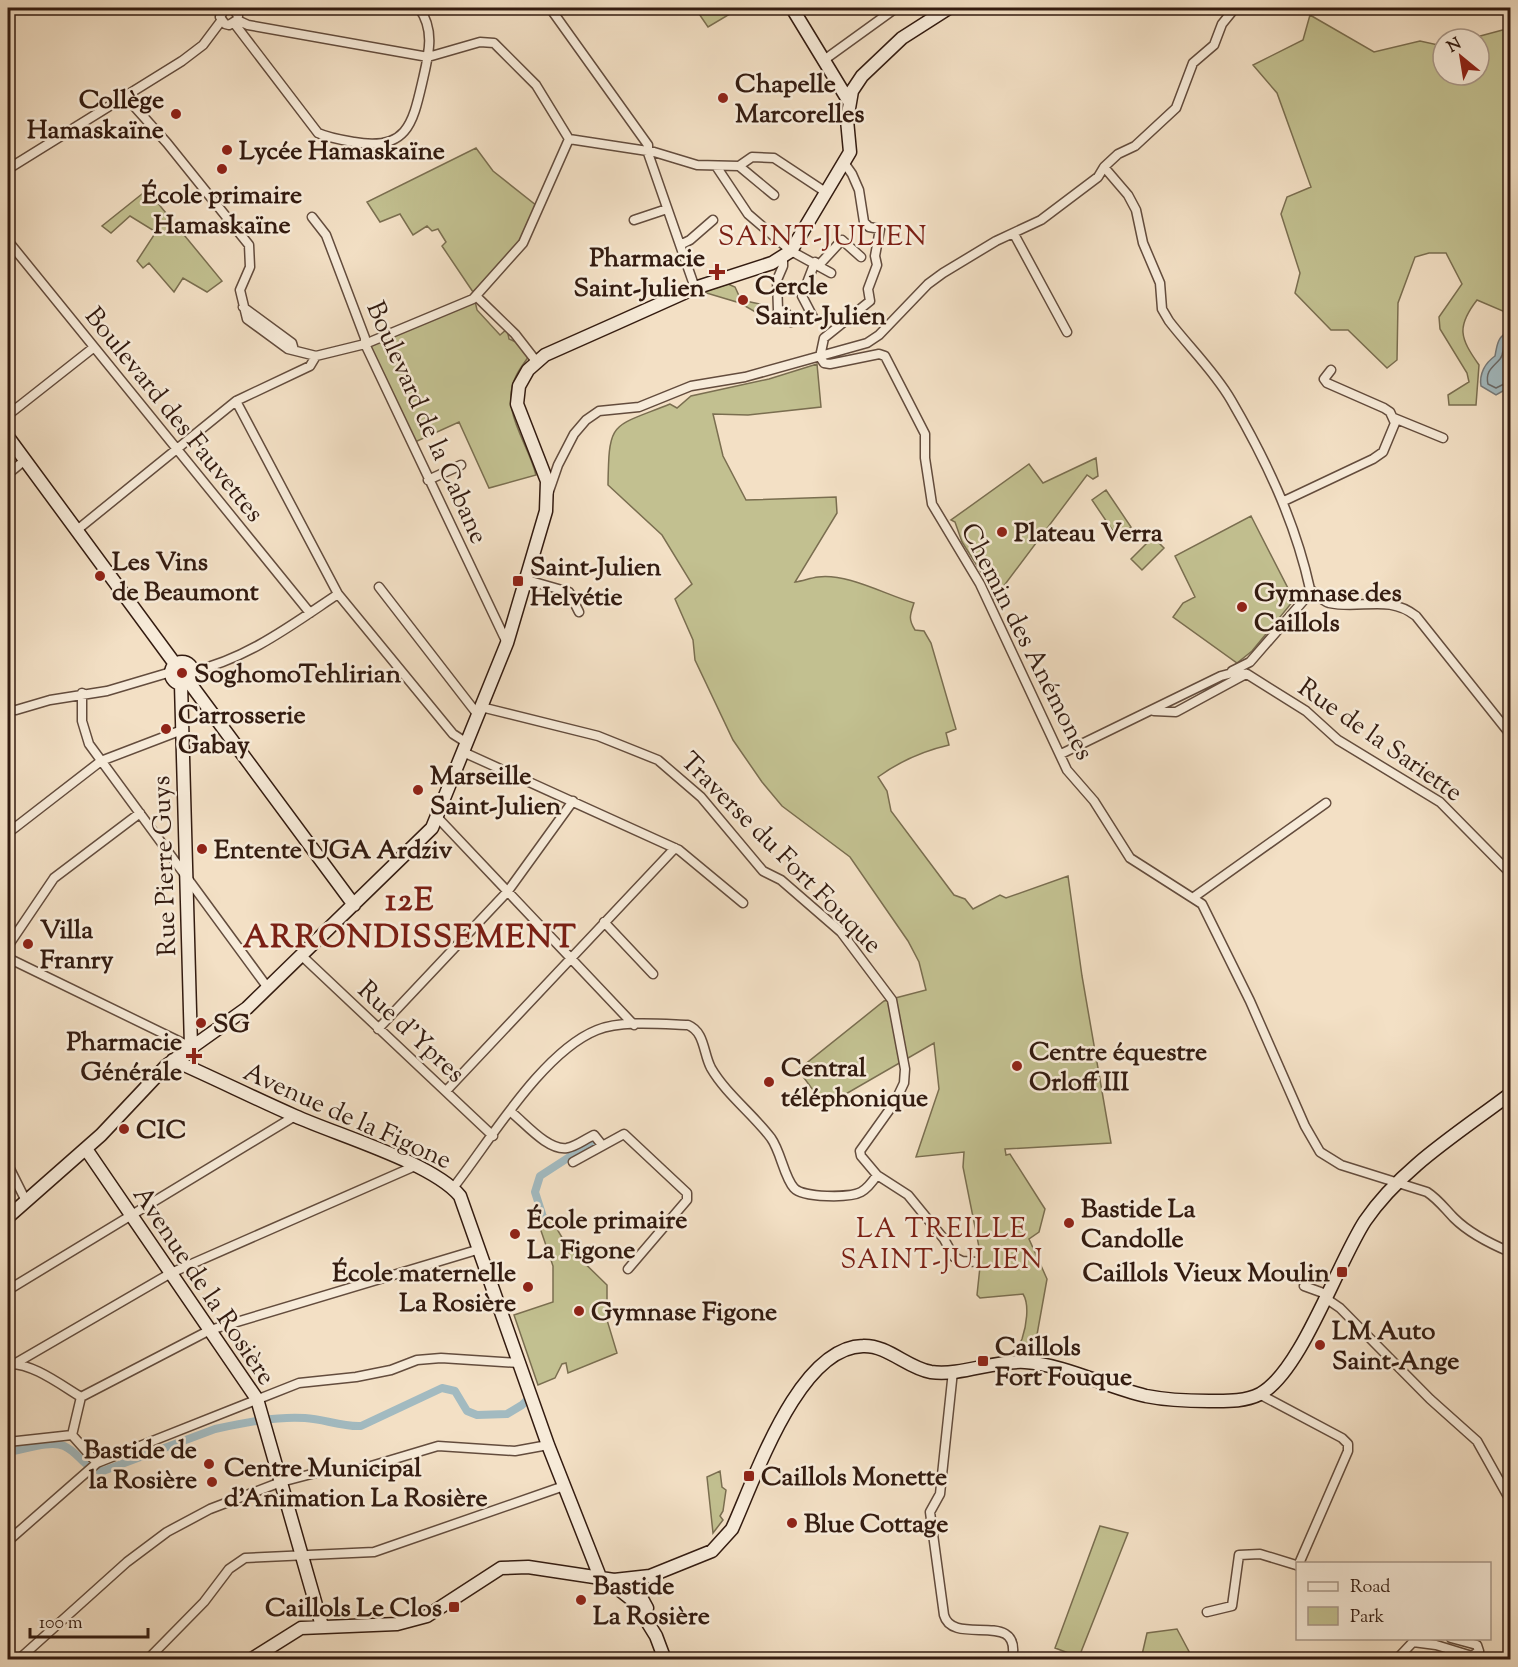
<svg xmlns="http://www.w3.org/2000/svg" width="1518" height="1667" font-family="'Sorts Mill Goudy',serif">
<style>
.green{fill:#c2c090;stroke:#7a6e50;stroke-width:1.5}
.water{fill:#a2bac0;stroke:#767a7a;stroke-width:1.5}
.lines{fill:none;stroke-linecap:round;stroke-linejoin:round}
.shore{stroke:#6a6a68;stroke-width:1.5}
.canal{stroke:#a2bac0;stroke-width:8}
.street-casing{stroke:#634c3d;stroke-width:11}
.secondary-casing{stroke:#331b10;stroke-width:15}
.street{stroke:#f7ebd9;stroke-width:8}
.secondary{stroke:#f7ebd9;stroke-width:12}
.poi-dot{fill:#8f2418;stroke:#f7ebd9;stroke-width:2}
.labels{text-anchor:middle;stroke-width:5;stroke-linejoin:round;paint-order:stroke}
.poi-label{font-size:26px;font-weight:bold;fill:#331b10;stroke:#f7ebd9;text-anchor:start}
.street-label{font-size:26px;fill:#331b10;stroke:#f7ebd9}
.neighbourhood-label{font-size:27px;letter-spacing:1.5px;fill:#7a1f14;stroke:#f7ebd9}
.quarter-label{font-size:28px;letter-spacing:1.5px;fill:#7a1f14;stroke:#f7ebd9}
.district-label{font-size:32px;font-weight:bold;letter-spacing:1.5px;fill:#7a1f14;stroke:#f7ebd9}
</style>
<rect width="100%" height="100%" fill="#f3e0c5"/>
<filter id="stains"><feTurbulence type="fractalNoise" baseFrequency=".00333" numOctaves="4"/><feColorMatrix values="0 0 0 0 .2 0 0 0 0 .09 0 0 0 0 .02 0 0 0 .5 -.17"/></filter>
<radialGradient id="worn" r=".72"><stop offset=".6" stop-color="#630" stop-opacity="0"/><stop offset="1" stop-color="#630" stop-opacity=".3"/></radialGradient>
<!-- green -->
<path class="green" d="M 695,8 L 740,8 L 708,27 Z
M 1310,15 L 1374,52 L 1420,41 L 1443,46 L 1443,75 L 1479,75 L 1479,39 L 1469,39 L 1510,28 L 1510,324 L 1503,311 L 1477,300 C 1456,327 1460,338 1479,365 L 1476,405 L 1449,405 L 1448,395 L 1469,382 L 1467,373 L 1440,329 L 1439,317 L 1462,284 L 1446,253 L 1429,253 L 1415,257 L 1398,303 L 1397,360 L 1387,368 L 1348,330 L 1331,330 L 1295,293 L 1300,273 L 1281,214 L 1287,197 L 1311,187 L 1277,93 L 1253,65 L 1303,40 Z
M 476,148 L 493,171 L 537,206 L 519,244 L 473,292 L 442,246 L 446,242 L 438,229 L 432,231 L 427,226 L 413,235 L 400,214 L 380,222 L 367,202 Z
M 147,190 L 222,281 L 207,292 L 183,278 L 174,292 L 149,263 L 143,268 L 137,261 L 156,232 L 130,216 L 111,233 L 102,226 Z
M 728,284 L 735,287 L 741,300 L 760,304 L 757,313 L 740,303 L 703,292 Z
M 475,301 L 477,310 L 500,335 L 507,329 L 509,339 L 516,342 L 529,356 C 525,362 520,368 516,376 C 499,410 528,442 536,475 L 489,488 L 459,422 L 415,442 L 370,345 Z
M 817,364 L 821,407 L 748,415 L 713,414 L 723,456 L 746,500 L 836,497 L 837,513 L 795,582 C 803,581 810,578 818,577 C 847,573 886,595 914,603 C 910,615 908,619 915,630 L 924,631 L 931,643 L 956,729 L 946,733 L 949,745 C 923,751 900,761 878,777 L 887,791 L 891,811 L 954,895 L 965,899 L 973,909 L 1000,895 L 1006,898 L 1068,876 L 1082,976 L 1111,1143 L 1005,1149 L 1006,1155 L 1010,1154 L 1045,1209 L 1039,1232 L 1029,1239 L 1047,1279 L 1033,1357 L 1011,1357 C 1014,1351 1019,1345 1022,1339 C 1026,1327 1030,1305 1023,1294 L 980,1298 L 977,1295 L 981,1257 L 963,1167 L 964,1152 L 916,1157 L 939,1089 L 934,1043 L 825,1106 L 798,1070 L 884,1001 L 926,990 L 919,962 L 908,941 L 850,857 L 782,806 L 762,782 L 733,740 L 695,660 L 693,640 L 675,599 L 692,584 L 662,535 L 608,485 C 609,419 611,428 670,404 L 677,408 L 691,396 L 769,379 Z
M 1096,458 L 1098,476 L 1093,479 L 1087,475 L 994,599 L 985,573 L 981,572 L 962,542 L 955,522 L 951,520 L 1029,464 L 1043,483 Z
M 1106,490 L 1131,527 L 1117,537 L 1092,500 Z
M 1251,516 L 1294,600 L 1252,651 L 1237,663 L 1173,617 L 1183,603 L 1195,597 L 1175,556 Z
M 1153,537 L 1164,548 L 1142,570 L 1131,559 Z
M 534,1210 L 550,1217 L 567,1246 L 607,1285 L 607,1320 L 617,1353 L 568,1373 L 566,1363 L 562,1364 L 555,1378 L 538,1385 L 514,1315 L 553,1302 L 553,1266 Z
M 720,1471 L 722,1487 L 726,1490 L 723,1511 L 720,1516 L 723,1520 L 713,1533 L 707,1477 Z
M 1100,1526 L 1128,1533 L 1079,1657 L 1055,1648 Z
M 1177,1629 L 1193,1659 L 1141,1659 L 1147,1633 Z"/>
<!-- water -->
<path class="water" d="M 1510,331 L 1510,387 L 1496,395 L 1481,386 C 1479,374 1485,363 1495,356 C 1497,346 1497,336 1510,331 Z"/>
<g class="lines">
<!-- shore -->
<path class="shore" d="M 1510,338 C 1500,344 1506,351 1500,359 C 1493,367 1485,371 1488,384 L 1496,388 L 1510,381"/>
<!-- canal -->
<path class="canal" d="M 542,1214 L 535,1192 L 540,1176 L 594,1141
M 8,1452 C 23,1450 50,1440 64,1446 C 80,1453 84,1470 103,1471 L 215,1429 C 243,1423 276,1416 305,1418 C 324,1419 342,1427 361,1426 L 442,1388 L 455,1391 L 467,1411 L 477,1415 L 507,1414 L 522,1405 L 533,1394"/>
<defs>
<path id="street" d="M 225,8 L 220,17 L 225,24 L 229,25 L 237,20 L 238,16 L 233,8
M 550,8 L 648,145 L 648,153 L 695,288
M 1235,8 L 1222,24 L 1214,45 L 1193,63 L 1176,108 L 1135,146 L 1118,154 L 1104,167 L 1128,195 L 1136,210 L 1143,243 L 1160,283 L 1162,309 L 1169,321 C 1189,347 1215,372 1231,400 C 1266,460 1295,521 1310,589 C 1316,594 1322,601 1329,603 C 1361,610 1388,594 1416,616 L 1510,734
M 237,20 L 248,25 L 428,57 L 480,42 L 494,43 L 536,85 L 569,139
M 234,23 L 318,133 C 329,138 342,140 354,142 C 408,152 413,122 423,79 C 429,53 435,30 419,8
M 824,60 L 896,8
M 125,96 L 167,143 L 249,245 L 250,267 L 240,290 L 247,319 L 288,349 L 316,356 L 365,344 L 473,299 L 523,243 L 569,139
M 569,139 L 654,152 L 697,165 L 739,166 L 752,157 L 774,158 L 827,193
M 716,166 L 748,214 L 791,251 L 831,273
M 739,166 L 774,195
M 8,169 L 182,61 L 203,45 L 221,21
M 312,217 L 326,235 L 365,338 L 365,344 L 507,643
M 634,220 L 667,209
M 1014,234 L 1067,332
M 8,241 L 310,613
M 680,245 L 690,240 L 713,220
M 783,257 L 783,266 L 777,280 L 778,310 L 785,311 L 791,322
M 819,265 L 842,240 L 861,257
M 477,297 L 515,334 L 536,361
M 243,307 L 292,343 L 294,350
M 813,317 L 802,296 L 815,262
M 316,356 L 310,366 L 236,401 L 338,594 L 453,734 L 467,743
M 820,357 L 824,363 L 830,364 L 879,354 L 885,356 L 925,434 L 925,458 L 932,504 L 980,584 L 1067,770 L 1094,801 L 1130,858 L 1202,904 L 1250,1001 L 1305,1126 L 1320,1152 L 1341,1165 L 1427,1192 C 1438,1199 1445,1209 1454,1218 C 1469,1233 1491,1244 1510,1252
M 820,357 L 824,338 L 870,301 L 868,289 L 877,265 L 875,256 L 880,229 L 869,227 L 864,222 L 859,190 L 852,174 L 845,164
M 8,415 L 93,348
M 1394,418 L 1443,438
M 8,474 L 25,460
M 428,480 L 461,465
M 548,494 L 558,465 L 574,434 L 586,420 L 599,411 L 639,407 L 691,386 L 745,377 L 867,343 L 879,335 L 928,284 L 943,273 L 996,241 L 1041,220 L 1098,177 L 1104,167
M 1284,501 L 1373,459 L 1383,452 L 1395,423 L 1390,412 L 1384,408 L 1327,383 L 1324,379 L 1331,370
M 77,530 L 236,401
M 527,580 L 569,592 L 579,612
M 379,587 L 478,715
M 193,671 C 247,659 293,624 338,594
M 1232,671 L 1250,662 L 1304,600 L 1310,589
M 82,693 L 82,721 L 89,744 L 268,988
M 481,707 L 598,736 L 658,760 L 701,797 L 763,871 L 781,880 L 841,932 L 892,1000 L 905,1069 L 904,1083 L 895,1102 L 860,1151 L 861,1156 L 877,1175 L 908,1195 L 944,1239 L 954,1257 L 962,1261 L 977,1262
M 8,710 L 16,710 L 50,700 L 107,691 L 171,672
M 1154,711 L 1176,712 L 1246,674
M 463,752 L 679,850 L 743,903
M 1061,754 L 1221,676 L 1236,672 L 1247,674 L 1306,711 L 1338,740 L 1440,802 L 1510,873
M 438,818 L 634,1025
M 8,833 L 101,761 L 182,730
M 1194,897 L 1326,803
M 604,922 L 653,974
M 8,946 L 54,878 L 140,813
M 302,956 L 493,1136
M 8,958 L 191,1047
M 378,1029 L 508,891 L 573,801
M 446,1091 L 675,848
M 511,1112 C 525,1123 548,1151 567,1148 C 577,1146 585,1139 594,1135 L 602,1145
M 573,1162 L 624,1134 L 687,1193 L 687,1200 L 628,1269
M 8,1165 L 26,1201
M 453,1188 C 490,1141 542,1052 597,1030 C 621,1020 662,1024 688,1025 C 705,1032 703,1053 711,1068 C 726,1094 753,1114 771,1138 C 781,1152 784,1177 794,1188 C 803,1198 850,1198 861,1192 C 868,1188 873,1181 877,1175
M 1304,1286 L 1326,1294
M 8,1290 L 295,1116
M 1324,1297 L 1340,1308 L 1430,1399 L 1477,1441 L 1510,1500
M 16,1363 L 171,1273 L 415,1166
M 8,1364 C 31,1362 61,1385 81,1397
M 953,1371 L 940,1494 L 930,1512 L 944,1615 C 953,1648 1023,1607 1012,1660
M 1259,1394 L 1342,1438 L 1348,1444 L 1348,1451 L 1298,1566
M 72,1435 L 81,1397 L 210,1330 L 480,1249
M 8,1442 L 72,1435 L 97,1463
M 8,1541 L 97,1463 L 299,1383 L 356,1377 L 391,1370 L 417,1360 L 441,1358 L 518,1363
M 1207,1612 L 1232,1606 L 1239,1555 L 1260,1554 L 1296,1565
M 18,1660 L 127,1562 L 167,1532 L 210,1509 L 281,1482 L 319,1472 L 361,1469 L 438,1446 L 515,1451 L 548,1445
M 147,1660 L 204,1602 L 229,1569 L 245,1558 L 374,1552 L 564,1486
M 1396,1660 L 1413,1642 L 1436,1645 L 1472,1656 L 1479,1651 L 1477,1645 L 1451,1638"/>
<path id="secondary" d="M 792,8 L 848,100
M 8,437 L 175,664
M171 673a11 11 0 1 1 22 0a11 11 0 1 1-22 0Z
M 189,682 L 354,905
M 181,684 L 191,1047
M 173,1060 C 214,1078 254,1098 295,1116 C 337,1135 433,1163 460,1196 L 548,1445 L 600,1577
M 86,1149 L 257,1399 L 322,1626
M 8,1217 L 101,1135 L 167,1065 L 247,1008 L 432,828 L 507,643 L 546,511 L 547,481 L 517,404 L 519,386 L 528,370 L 545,355 L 617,323 L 695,288 L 772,263 L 791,251 L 850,152 L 847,120 L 852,91 L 862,76 L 902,38 L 949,8
M 637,1578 L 641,1597 L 647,1608
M 607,1580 L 635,1602 L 656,1636 L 665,1660
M 250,1660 L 301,1628 L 397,1624 L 427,1616 L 501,1568 L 528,1567 L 614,1580 L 650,1576 L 712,1551 L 732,1529 C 755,1479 798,1347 863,1346 C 888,1345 907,1368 931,1372 C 962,1376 994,1360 1025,1362 C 1066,1365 1106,1387 1146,1396 C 1166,1400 1188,1401 1209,1401 C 1226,1401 1244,1402 1260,1394 C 1301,1372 1337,1264 1365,1221 C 1401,1168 1460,1132 1510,1094"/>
</defs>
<!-- street casing -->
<use href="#street" class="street-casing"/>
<!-- secondary casing -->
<use href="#secondary" class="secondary-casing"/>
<!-- street -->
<use href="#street" class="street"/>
<!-- secondary -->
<use href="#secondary" class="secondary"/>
</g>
<!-- markers -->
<g class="poi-dot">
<circle cx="723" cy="98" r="6"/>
<circle cx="176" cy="114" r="6"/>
<circle cx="227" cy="150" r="6"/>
<circle cx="222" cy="169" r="6"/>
<path d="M714 263h6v6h6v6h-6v6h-6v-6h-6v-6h6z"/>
<circle cx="743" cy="300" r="6"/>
<circle cx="1002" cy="532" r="6"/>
<circle cx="100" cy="576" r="6"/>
<rect x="512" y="575" width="12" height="12" rx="3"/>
<circle cx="1242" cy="607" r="6"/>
<circle cx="182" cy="673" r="6"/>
<circle cx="166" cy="729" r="6"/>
<circle cx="418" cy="790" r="6"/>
<circle cx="202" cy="849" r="6"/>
<circle cx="28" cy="944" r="6"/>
<circle cx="201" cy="1023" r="6"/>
<path d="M191 1047h6v6h6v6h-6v6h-6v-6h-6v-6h6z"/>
<circle cx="1017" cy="1066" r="6"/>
<circle cx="769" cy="1082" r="6"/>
<circle cx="124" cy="1129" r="6"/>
<circle cx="1069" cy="1223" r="6"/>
<circle cx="515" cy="1234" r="6"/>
<rect x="1336" y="1266" width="12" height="12" rx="3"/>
<circle cx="528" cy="1287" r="6"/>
<circle cx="579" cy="1311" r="6"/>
<circle cx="1320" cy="1345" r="6"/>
<rect x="977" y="1355" width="12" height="12" rx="3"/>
<circle cx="209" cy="1464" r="6"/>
<rect x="743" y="1470" width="12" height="12" rx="3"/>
<circle cx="212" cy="1482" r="6"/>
<circle cx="792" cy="1523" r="6"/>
<circle cx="581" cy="1600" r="6"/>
<rect x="448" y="1601" width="12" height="12" rx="3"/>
</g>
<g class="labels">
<!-- poi labels -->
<g class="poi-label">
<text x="735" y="92">Chapelle<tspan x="735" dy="30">Marcorelles</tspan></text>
<text x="164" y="108" text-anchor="end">Collège<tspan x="164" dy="30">Hamaskaïne</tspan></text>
<text x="239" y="159">Lycée Hamaskaïne</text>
<text x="222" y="203" text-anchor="middle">École primaire<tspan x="222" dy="30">Hamaskaïne</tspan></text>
<text x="705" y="266" text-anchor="end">Pharmacie<tspan x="705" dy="30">Saint-Julien</tspan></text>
<text x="755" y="294">Cercle<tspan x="755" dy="30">Saint-Julien</tspan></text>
<text x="1014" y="541">Plateau Verra</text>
<text x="112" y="570">Les Vins<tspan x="112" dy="30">de Beaumont</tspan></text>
<text x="530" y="575">Saint-Julien<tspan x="530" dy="30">Helvétie</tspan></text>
<text x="1254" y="601">Gymnase des<tspan x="1254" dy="30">Caillols</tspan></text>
<text x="194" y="682">SoghomoTehlirian</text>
<text x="178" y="723">Carrosserie<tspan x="178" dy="30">Gabay</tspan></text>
<text x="430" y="784">Marseille<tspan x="430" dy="30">Saint-Julien</tspan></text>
<text x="214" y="858">Entente UGA Ardziv</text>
<text x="40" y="938">Villa<tspan x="40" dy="30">Franry</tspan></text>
<text x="213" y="1032">SG</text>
<text x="182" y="1050" text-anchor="end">Pharmacie<tspan x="182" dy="30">Générale</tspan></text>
<text x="1029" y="1060">Centre équestre<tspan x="1029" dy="30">Orloff III</tspan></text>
<text x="781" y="1076">Central<tspan x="781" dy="30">téléphonique</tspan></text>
<text x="136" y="1138">CIC</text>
<text x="1081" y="1217">Bastide La<tspan x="1081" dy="30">Candolle</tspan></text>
<text x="527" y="1228">École primaire<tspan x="527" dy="30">La Figone</tspan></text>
<text x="516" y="1281" text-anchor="end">École maternelle<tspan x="516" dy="30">La Rosière</tspan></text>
<text x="1330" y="1281" text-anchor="end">Caillols Vieux Moulin</text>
<text x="591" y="1320">Gymnase Figone</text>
<text x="1332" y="1339">LM Auto<tspan x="1332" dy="30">Saint-Ange</tspan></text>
<text x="995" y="1355">Caillols<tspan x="995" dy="30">Fort Fouque</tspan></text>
<text x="197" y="1458" text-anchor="end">Bastide de<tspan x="197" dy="30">la Rosière</tspan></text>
<text x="224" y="1476">Centre Municipal<tspan x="224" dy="30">d'Animation La Rosière</tspan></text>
<text x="761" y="1485">Caillols Monette</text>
<text x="804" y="1532">Blue Cottage</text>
<text x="593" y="1594">Bastide<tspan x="593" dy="30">La Rosière</tspan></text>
<text x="442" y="1616" text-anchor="end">Caillols Le Clos</text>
</g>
<!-- street labels -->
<g class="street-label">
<text transform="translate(175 414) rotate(51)" y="9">Boulevard des Fauvettes</text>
<text transform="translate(428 422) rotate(66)" y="9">Boulevard de la Cabane</text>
<text transform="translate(1028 641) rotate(63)" y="9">Chemin des Anémones</text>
<text transform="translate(1381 739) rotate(35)" y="9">Rue de la Sariette</text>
<text transform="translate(782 852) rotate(45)" y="9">Traverse du Fort Fouque</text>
<text transform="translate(163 866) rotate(-92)" y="9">Rue Pierre Guys</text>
<text transform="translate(412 1031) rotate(43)" y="9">Rue d'Ypres</text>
<text transform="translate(348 1115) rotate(24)" y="9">Avenue de la Figone</text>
<text transform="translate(205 1285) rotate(56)" y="9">Avenue de la Rosière</text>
</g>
<!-- neighbourhood labels -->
<g class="neighbourhood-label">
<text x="942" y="1237">LA TREILLE<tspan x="942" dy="31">SAINT-JULIEN</tspan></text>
</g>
<!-- quarter labels -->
<g class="quarter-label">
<text x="823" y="245">SAINT-JULIEN</text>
</g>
<!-- district labels -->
<g class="district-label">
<text x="410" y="910">12E<tspan x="410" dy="37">ARRONDISSEMENT</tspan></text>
</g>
</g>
<!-- margin -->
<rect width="1518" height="1667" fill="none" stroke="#f3e0c5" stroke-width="30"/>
<rect x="9" y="9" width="1500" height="1649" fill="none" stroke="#331b10" stroke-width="3"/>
<rect x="15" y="15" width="1488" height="1637" fill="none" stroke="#331b10" stroke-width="1.5"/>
<!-- legend -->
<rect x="1296" y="1562" width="195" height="78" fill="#f7ebd9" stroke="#a99889" stroke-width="1.5"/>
<rect x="1308" y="1582" width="30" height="9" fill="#f7ebd9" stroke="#a99889" stroke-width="1.5"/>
<text x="1350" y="1592" font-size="18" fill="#331b10">Road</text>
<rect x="1308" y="1607" width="30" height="18" fill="#c2c090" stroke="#a99889" stroke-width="1.5"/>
<text x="1350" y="1622" font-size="18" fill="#331b10">Park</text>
<!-- north arrow -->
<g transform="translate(1461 57) rotate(330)"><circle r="28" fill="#f7ebd9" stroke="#a99889" stroke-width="1.5"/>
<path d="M0-4.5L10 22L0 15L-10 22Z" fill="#8f2418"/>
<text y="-9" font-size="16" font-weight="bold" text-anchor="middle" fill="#331b10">N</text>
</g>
<!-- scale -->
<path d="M30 1628v9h118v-9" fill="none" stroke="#331b10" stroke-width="3"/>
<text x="39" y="1628" font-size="18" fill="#331b10" stroke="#f7ebd9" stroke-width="4.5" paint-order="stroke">100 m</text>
<rect width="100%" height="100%" filter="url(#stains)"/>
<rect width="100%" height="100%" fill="url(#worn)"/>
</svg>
